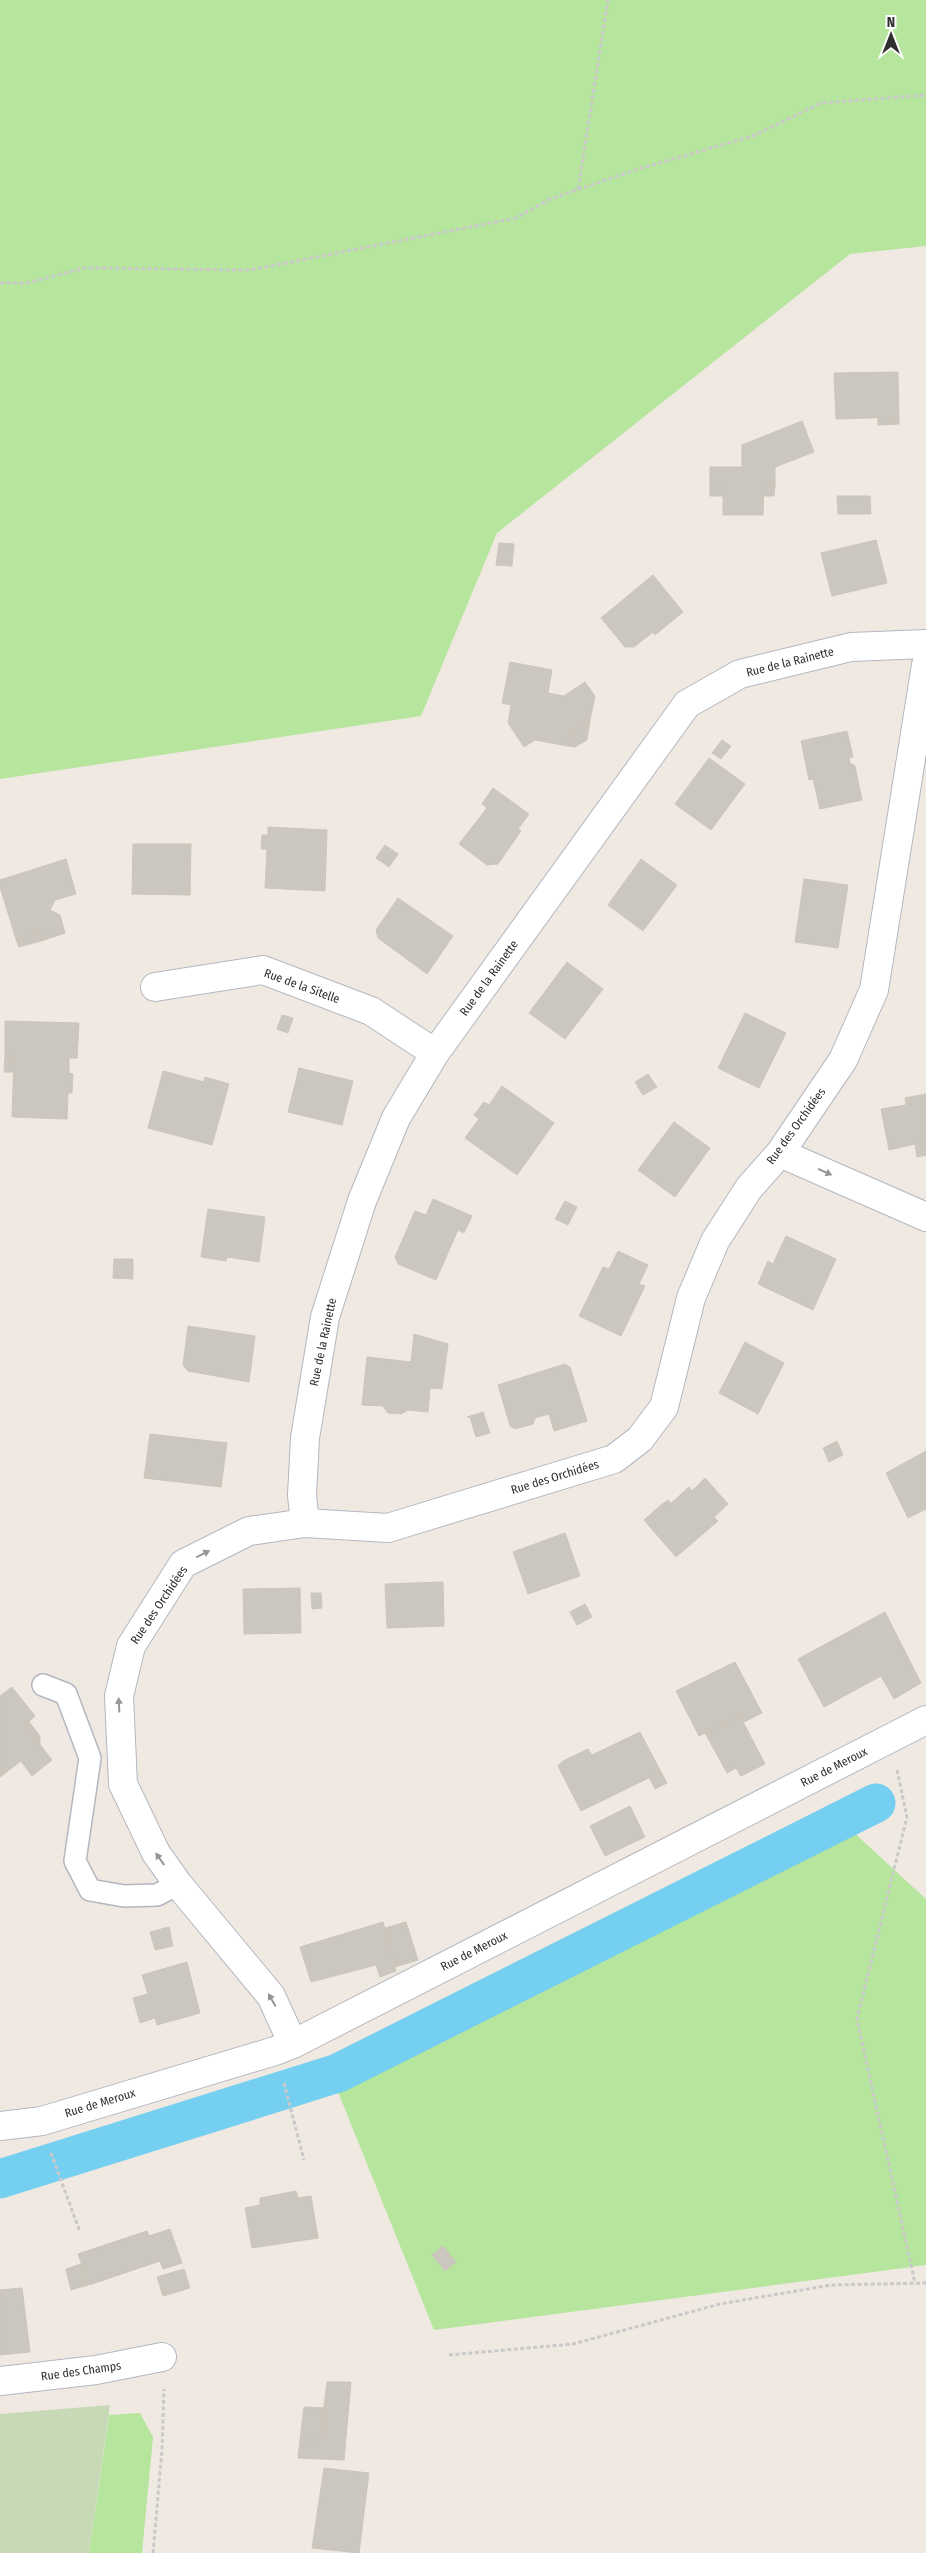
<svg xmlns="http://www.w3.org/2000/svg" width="926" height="2553" font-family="'Fira Sans Condensed',sans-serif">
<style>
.green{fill:#b6e59e}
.cemetery{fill:#c8d9b8}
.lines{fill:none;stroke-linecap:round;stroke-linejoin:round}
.canal{stroke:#75cff0;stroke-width:39}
.building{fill:#cbc7bf;stroke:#cbc5ba}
.lane-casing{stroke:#b4b7c1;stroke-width:24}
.street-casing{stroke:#b4b7c1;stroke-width:30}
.path{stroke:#c9c9c9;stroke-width:3;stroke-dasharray:4 2.5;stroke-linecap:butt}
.lane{stroke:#fff;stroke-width:21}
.street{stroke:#fff;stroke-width:28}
.oneway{fill:#969696}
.labels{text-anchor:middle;stroke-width:4;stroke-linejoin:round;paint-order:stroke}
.street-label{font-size:12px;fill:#2e2e2e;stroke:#fff}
</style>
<rect width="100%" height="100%" fill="#efe9e1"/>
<!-- green -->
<path class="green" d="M 0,0 L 926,0 L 926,246 L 850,254 L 497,533 L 421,716 L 0,779 Z
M 802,1825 L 851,1830 L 926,1899 L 926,2265 L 434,2330 L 334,2082 L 340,2060 Z
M 140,2413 L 153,2437 L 142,2553 L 89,2553 L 109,2415 Z"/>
<!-- cemetery -->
<path class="cemetery" d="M 110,2405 L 89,2553 L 0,2553 L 0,2414 Z"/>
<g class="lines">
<!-- canal -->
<path class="canal" d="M 0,2179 L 338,2073 L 876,1803"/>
</g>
<!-- building -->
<path class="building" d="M 898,372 L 899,417 L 836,419 L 834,373 Z
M 899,417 L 899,424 L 878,425 L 878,418 Z
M 802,421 L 814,452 L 775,467 L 775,486 L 764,486 L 763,515 L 723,515 L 723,488 L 710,488 L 710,467 L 742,467 L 742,445 Z
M 764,486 L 775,486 L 774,496 L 764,496 Z
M 710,488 L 723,488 L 723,496 L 710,496 Z
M 837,496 L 870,496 L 871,514 L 838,514 Z
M 876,540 L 887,583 L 832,596 L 821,553 Z
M 499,543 L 514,544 L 512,566 L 496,565 Z
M 653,575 L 683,612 L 655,635 L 653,632 L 634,647 L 625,647 L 601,618 Z
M 510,662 L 552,670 L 548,693 L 564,696 L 585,682 L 595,696 L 590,720 L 570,733 L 568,746 L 535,740 L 524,747 L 508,723 L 511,705 L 502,703 Z
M 590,720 L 587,740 L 575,747 L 568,746 L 570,733 Z
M 847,731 L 853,757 L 849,758 L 850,763 L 855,766 L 862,800 L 820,809 L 813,779 L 809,780 L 801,741 Z
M 722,740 L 731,746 L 721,759 L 712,753 Z
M 709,758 L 745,784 L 711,830 L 675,804 Z
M 493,788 L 529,814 L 518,829 L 521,831 L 498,864 L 487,865 L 459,844 L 487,808 L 482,804 Z
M 268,827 L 327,830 L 325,891 L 265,888 L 267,849 L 261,849 L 262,835 L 268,835 Z
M 133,844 L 191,844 L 190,895 L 132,894 Z
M 385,845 L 398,854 L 389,867 L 376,858 Z
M 66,859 L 76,894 L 55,900 L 50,910 L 60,915 L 65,933 L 41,941 L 39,933 L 16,939 L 0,887 L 0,880 Z
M 641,859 L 677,885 L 643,931 L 608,905 Z
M 804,879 L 848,885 L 838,948 L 795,942 Z
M 398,898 L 453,936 L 427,974 L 378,938 L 376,930 Z
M 39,933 L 41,941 L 19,947 L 16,939 Z
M 567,962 L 603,989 L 565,1039 L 529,1013 Z
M 745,1013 L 786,1033 L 759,1088 L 718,1068 Z
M 282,1015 L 293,1018 L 288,1033 L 277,1029 Z
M 5,1021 L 79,1023 L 77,1058 L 69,1058 L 69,1073 L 73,1074 L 72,1093 L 68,1093 L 67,1119 L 12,1117 L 14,1056 L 5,1056 Z
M 5,1056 L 14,1056 L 13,1072 L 4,1072 Z
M 299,1068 L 353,1081 L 342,1125 L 288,1112 Z
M 163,1071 L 204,1082 L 205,1077 L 229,1084 L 212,1145 L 148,1128 Z
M 648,1074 L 657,1087 L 643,1095 L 635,1082 Z
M 502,1086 L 554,1123 L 517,1175 L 465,1138 L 479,1119 L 474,1115 L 484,1102 L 489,1105 Z
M 926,1094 L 926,1155 L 917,1157 L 915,1144 L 889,1150 L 881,1109 L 906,1105 L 905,1098 Z
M 674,1122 L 710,1148 L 675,1197 L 638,1170 Z
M 433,1199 L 472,1216 L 464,1233 L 458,1230 L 436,1280 L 398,1264 L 395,1257 L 415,1211 L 426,1215 Z
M 565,1201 L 577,1207 L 568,1225 L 555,1219 Z
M 208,1209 L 265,1217 L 259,1262 L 227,1257 L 226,1261 L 201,1257 Z
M 786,1236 L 836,1259 L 813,1310 L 758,1284 L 768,1261 L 773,1264 Z
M 618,1251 L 648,1265 L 639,1284 L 645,1286 L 621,1336 L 579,1316 L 603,1267 L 609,1269 Z
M 114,1259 L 133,1259 L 133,1279 L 113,1278 Z
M 188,1326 L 255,1336 L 249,1382 L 188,1371 L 183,1365 Z
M 414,1334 L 448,1344 L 442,1389 L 430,1388 L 428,1412 L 408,1410 L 401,1414 L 388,1413 L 383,1406 L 362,1405 L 367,1357 L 411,1362 Z
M 745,1342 L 784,1363 L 758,1414 L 719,1393 Z
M 565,1364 L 570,1367 L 587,1421 L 554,1431 L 549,1414 L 535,1418 L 533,1424 L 515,1429 L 510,1426 L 498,1385 Z
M 483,1412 L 490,1433 L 476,1437 L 470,1417 L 467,1417 Z
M 150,1434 L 227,1443 L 221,1487 L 144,1478 Z
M 837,1441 L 843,1455 L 829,1462 L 823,1448 Z
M 926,1451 L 926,1509 L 908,1518 L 886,1473 Z
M 705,1478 L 728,1504 L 714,1517 L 718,1521 L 676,1557 L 644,1520 L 661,1505 L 665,1509 L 689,1487 L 692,1491 Z
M 668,1500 L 671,1503 L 665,1509 L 661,1505 Z
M 565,1533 L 580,1576 L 528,1594 L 513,1552 Z
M 443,1582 L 444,1626 L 387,1628 L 385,1584 Z
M 300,1588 L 301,1633 L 244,1634 L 243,1589 Z
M 311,1593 L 321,1593 L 322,1608 L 312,1609 Z
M 585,1604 L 592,1617 L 577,1625 L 570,1612 Z
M 885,1612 L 921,1683 L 894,1699 L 881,1676 L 824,1707 L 798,1659 Z
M 735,1662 L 762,1713 L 744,1722 L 740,1716 L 699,1736 L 676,1691 Z
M 12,1687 L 35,1716 L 25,1725 L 52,1760 L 32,1776 L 21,1761 L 0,1777 L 0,1696 Z
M 740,1716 L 765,1764 L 741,1776 L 736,1768 L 727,1773 L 705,1733 Z
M 29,1722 L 40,1736 L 40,1745 L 25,1725 Z
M 640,1732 L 661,1772 L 581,1811 L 558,1766 L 563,1761 L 588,1749 L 592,1755 Z
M 661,1772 L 667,1783 L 655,1789 L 649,1777 Z
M 630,1806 L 645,1837 L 605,1856 L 590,1826 Z
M 383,1922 L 396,1971 L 380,1977 L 376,1965 L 311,1982 L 300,1947 Z
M 406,1922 L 418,1960 L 395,1967 L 385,1928 Z
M 169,1927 L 173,1946 L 155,1950 L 150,1932 Z
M 187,1962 L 200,2013 L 157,2025 L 155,2018 L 140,2023 L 133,1998 L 148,1994 L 142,1975 Z
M 296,2191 L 298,2198 L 311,2196 L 318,2238 L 252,2248 L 245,2208 L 260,2205 L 260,2198 Z
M 170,2229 L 182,2263 L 163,2269 L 160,2261 L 89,2285 L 78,2254 L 147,2231 L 149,2236 Z
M 443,2246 L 456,2262 L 445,2271 L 432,2255 Z
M 81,2264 L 88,2285 L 71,2290 L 66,2269 Z
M 184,2269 L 190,2288 L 163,2296 L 157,2277 Z
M 22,2288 L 30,2352 L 0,2355 L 0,2290 Z
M 327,2382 L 351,2382 L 344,2460 L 298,2458 L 300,2440 L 320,2440 Z
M 304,2407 L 325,2408 L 320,2440 L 300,2440 Z
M 324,2468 L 369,2473 L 359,2553 L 312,2548 Z"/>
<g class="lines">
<defs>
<path id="lane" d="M 43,1685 L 66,1694 L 90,1758 L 75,1861 L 90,1890 L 124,1896 L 157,1895 L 178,1884"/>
<path id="street" d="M 155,987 L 263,970 L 371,1011 L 435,1053
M 780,1153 L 926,1217
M 305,1523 L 302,1495 L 305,1438 L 325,1317 L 362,1201 L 396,1118 L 435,1053 L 687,704 L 740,674 L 851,647 L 926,644
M 293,2044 L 271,1996 L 178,1884 L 156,1853 L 123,1784 L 119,1696 L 131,1646 L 183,1564 L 249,1531 L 305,1523 L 388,1528 L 614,1459 L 640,1439 L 664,1407 L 691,1298 L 715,1241 L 749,1188 L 780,1153 L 843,1060 L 874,990 L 926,665
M 0,2126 L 42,2121 L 275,2051 L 293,2044 L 926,1720
M 0,2381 L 96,2370 L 162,2357"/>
</defs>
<!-- lane casing -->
<use href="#lane" class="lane-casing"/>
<!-- street casing -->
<use href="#street" class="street-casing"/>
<!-- path -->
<path class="path" d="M 578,189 L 608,0
M 0,283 L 27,283 L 85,268 L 250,270 L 516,218 L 550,199 L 635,170 L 753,136 L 821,103 L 926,95
M 897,1770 L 907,1817 L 857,2019 L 915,2283
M 284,2083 L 304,2160
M 51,2153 L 80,2232
M 449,2355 L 573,2344 L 720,2304 L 831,2285 L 926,2283
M 153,2553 L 162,2450 L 164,2389"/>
<!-- lane -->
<use href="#lane" class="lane"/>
<!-- street -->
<use href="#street" class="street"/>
</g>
<!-- one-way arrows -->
<defs><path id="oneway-solid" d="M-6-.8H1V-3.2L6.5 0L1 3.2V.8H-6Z" transform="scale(1.25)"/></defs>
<g class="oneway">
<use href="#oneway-solid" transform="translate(825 1172) rotate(24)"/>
<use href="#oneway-solid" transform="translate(203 1554) rotate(-27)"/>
<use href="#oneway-solid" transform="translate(119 1705) rotate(-93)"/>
<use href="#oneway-solid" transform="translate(160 1859) rotate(-125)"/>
<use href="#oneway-solid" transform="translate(272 2000) rotate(-119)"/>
</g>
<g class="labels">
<!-- street labels -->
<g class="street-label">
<text transform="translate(790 662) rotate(-14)" y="4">Rue de la Rainette</text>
<text transform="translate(489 978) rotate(-54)" y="4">Rue de la Rainette</text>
<text transform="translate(302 986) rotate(20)" y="4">Rue de la Sitelle</text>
<text transform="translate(796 1126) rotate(-54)" y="4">Rue des Orchidées</text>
<text transform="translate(323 1342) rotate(-78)" y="4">Rue de la Rainette</text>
<text transform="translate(555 1477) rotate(-17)" y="4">Rue des Orchidées</text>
<text transform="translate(159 1605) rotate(-56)" y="4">Rue des Orchidées</text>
<text transform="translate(834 1767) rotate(-27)" y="4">Rue de Meroux</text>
<text transform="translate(474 1951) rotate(-27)" y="4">Rue de Meroux</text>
<text transform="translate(100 2103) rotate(-17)" y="4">Rue de Meroux</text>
<text transform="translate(81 2371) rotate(-8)" y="4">Rue des Champs</text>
</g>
</g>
<!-- north arrow -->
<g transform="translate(891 35)" stroke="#ffffff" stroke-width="4" paint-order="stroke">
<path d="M0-4L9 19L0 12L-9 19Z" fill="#2e2e2e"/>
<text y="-8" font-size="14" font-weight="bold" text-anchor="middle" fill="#2e2e2e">N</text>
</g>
</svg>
